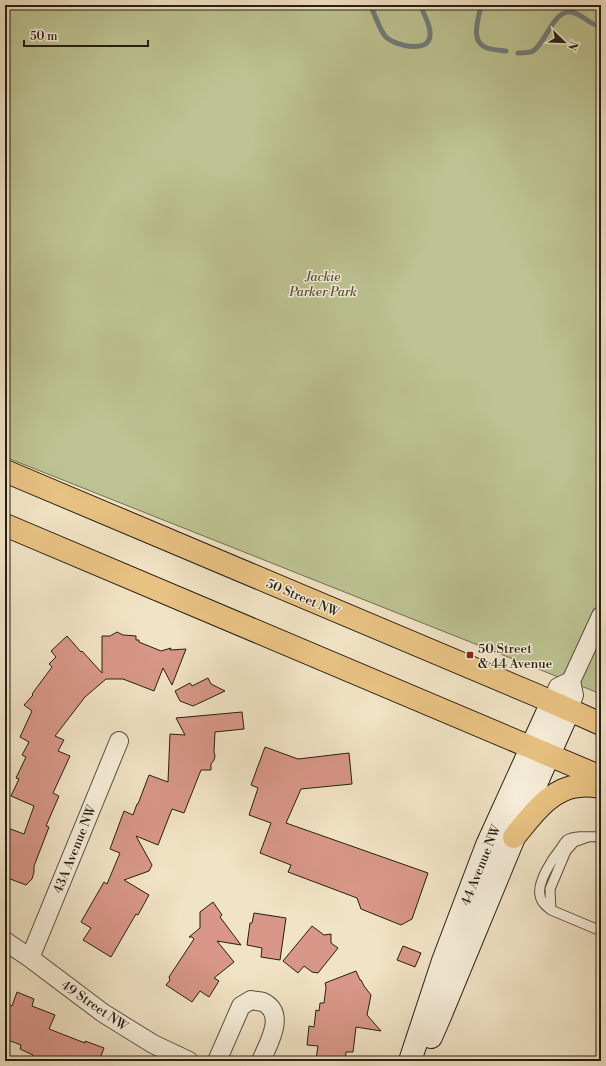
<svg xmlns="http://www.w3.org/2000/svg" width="606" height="1066" font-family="'Libre Bodoni',serif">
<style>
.green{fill:#bdc392;stroke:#727052}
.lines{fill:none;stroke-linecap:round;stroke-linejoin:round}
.stream{stroke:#707c7b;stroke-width:5}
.building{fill:#d89788;stroke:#271e13}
.lane-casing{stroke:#5a4f40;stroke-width:11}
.street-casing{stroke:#5a4f40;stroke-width:20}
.secondary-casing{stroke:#271e13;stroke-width:24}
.primary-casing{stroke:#271e13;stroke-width:24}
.lane{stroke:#f6edd9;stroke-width:9}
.street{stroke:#f6edd9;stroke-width:18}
.secondary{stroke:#f6edd9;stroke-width:22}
.primary{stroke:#e8c282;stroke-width:22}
.poi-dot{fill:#8f2418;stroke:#f6edd9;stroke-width:1.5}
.labels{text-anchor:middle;stroke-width:3;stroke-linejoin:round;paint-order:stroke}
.park-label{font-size:13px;font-style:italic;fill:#545039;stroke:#f6edd9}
.street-label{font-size:13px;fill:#271e13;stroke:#f6edd9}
.poi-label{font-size:13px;fill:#271e13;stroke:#f6edd9;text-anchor:start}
</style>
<rect width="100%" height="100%" fill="#f1e3c5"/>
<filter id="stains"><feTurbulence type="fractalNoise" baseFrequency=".005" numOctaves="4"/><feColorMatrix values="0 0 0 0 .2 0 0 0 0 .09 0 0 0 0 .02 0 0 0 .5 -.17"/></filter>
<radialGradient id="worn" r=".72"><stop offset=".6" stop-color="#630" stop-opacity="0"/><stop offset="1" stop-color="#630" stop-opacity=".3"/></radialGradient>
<!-- green -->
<path class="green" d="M 5,5 L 601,5 L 601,694 L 5,457 Z"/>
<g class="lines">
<!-- stream -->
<path class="stream" d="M 372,5 L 372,9 C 376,17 380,31 386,37 C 395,46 430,54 430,35 C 431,24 423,15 421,5
M 481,5 C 479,18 469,42 487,48 C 493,50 500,50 506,51
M 518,53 C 523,53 529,53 533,51 C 546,43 553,10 571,12 C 578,13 584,18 590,22 C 593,24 597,26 601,27"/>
</g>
<!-- building -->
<path class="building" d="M 117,632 L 123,635 L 136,636 L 136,640 L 139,640 L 139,642 L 161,651 L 171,648 L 170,650 L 186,649 L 172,685 L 163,668 L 154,691 L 123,679 L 106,679 L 85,697 L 55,736 L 64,740 L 58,751 L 70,756 L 53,793 L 59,796 L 46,826 L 49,827 L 34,866 L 34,872 L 32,879 L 26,885 L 5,877 L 5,827 L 24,834 L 34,806 L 11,796 L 19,779 L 16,778 L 26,757 L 22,755 L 29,742 L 20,737 L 32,711 L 24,705 L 33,695 L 32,694 L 52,667 L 49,664 L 56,657 L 51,651 L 67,636 L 81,652 L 82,651 L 102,673 L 102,636 L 110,636 Z
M 208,678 L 211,684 L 225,691 L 193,706 L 180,701 L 175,691 L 190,683 L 192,686 Z
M 242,712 L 244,729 L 215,732 L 214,752 L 215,756 L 214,760 L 211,764 L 211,770 L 201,770 L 184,813 L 172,809 L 158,845 L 136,836 L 152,865 L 149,871 L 124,880 L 149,895 L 138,915 L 136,914 L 111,957 L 83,940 L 91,928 L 81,922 L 104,882 L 107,884 L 120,853 L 110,849 L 124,811 L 133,815 L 137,804 L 138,804 L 149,775 L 168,782 L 170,734 L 185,735 L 176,718 Z
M 265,747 L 298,759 L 349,753 L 352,784 L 301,789 L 286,823 L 428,873 L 412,919 L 401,925 L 361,909 L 357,898 L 288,872 L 291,865 L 260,853 L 271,823 L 249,815 L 258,788 L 251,785 Z
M 213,902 L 222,915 L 220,917 L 241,945 L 217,941 L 234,962 L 214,978 L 219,981 L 209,997 L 200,991 L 192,1002 L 166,985 L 170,980 L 169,977 L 194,939 L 192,937 L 189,937 L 200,928 L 200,912 Z
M 254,913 L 286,918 L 280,960 L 261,957 L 262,948 L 247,945 L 250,923 L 252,923 Z
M 312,926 L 324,935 L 331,934 L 331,943 L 338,948 L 318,973 L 312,972 L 304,966 L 298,973 L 283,961 Z
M 403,946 L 421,953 L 415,967 L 397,960 Z
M 356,971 L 360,980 L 361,980 L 364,986 L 371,995 L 367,1015 L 381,1031 L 356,1027 L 353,1052 L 346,1052 L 345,1061 L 316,1059 L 318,1046 L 307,1045 L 309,1026 L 314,1027 L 316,1010 L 319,1011 L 320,1003 L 324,1003 L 326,987 L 325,983 Z
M 17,992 L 34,999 L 32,1006 L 55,1015 L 49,1029 L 85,1043 L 85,1041 L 104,1048 L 99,1061 L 45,1061 L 33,1056 L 33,1055 L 20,1049 L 21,1045 L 5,1039 L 5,1004 L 12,1006 Z"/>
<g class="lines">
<defs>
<path id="lane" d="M 588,837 L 574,842 L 566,851 L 550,889 L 551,910 L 601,931
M 551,910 C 546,906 541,902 540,895 C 537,882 553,858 561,848 C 563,845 565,842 567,840 C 576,835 591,837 601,837"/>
<path id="street" d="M 552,702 L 558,687 L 571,681
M 569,710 L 574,695 L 571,681 L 601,616
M 5,941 L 30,958 L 103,1013 L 153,1044 L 189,1061
M 30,958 L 119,741
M 217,1061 L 241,1006 L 251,1000 C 255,1001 259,1001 263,1002 C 287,1014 268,1044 261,1061"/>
<path id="secondary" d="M 431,1037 L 441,1014 L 539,777 L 569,710
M 410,1061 L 443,961 L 487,845 L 552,702"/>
<path id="primary" d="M 5,471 L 536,695 L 601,724
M 5,525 L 601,777
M 514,837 C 531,817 550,788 579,786 C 586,785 594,786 601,787"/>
</defs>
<!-- lane casing -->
<use href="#lane" class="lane-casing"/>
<!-- street casing -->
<use href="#street" class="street-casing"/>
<!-- secondary casing -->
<use href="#secondary" class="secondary-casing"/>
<!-- primary casing -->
<use href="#primary" class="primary-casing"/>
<!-- lane -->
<use href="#lane" class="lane"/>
<!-- street -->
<use href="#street" class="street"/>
<!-- secondary -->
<use href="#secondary" class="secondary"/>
<!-- primary -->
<use href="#primary" class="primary"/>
</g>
<!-- markers -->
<rect class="poi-dot" x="466" y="651" width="8" height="8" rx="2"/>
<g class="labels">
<!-- park labels -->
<g class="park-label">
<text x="323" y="281">Jackie<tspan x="323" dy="15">Parker Park</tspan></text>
</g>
<!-- street labels -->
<g class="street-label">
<text transform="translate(303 597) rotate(23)" y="5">50 Street NW</text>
<text transform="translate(74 849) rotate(-68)" y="5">43A Avenue NW</text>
<text transform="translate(480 865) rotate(-68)" y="5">44 Avenue NW</text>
<text transform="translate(95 1005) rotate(35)" y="5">49 Street NW</text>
</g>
<!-- poi labels -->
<g class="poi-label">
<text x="478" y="653">50 Street<tspan x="478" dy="15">&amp; 44 Avenue</tspan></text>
</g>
</g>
<!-- margin -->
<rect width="606" height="1066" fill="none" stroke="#f1e3c5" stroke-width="20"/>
<rect x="6" y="6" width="594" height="1054" fill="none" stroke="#271e13" stroke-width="2"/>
<rect x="10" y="10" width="586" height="1046" fill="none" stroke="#271e13"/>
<!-- north arrow -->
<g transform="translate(564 42) rotate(113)" stroke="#f6edd9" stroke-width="3" paint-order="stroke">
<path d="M0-3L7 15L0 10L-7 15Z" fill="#271e13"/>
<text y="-6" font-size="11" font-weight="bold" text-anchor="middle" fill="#271e13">N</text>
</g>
<!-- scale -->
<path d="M24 40v6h124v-6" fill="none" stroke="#271e13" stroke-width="2"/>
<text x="30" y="40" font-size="12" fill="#271e13" stroke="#f6edd9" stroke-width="3" paint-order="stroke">50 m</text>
<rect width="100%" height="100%" filter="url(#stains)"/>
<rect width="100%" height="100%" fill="url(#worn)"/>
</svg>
